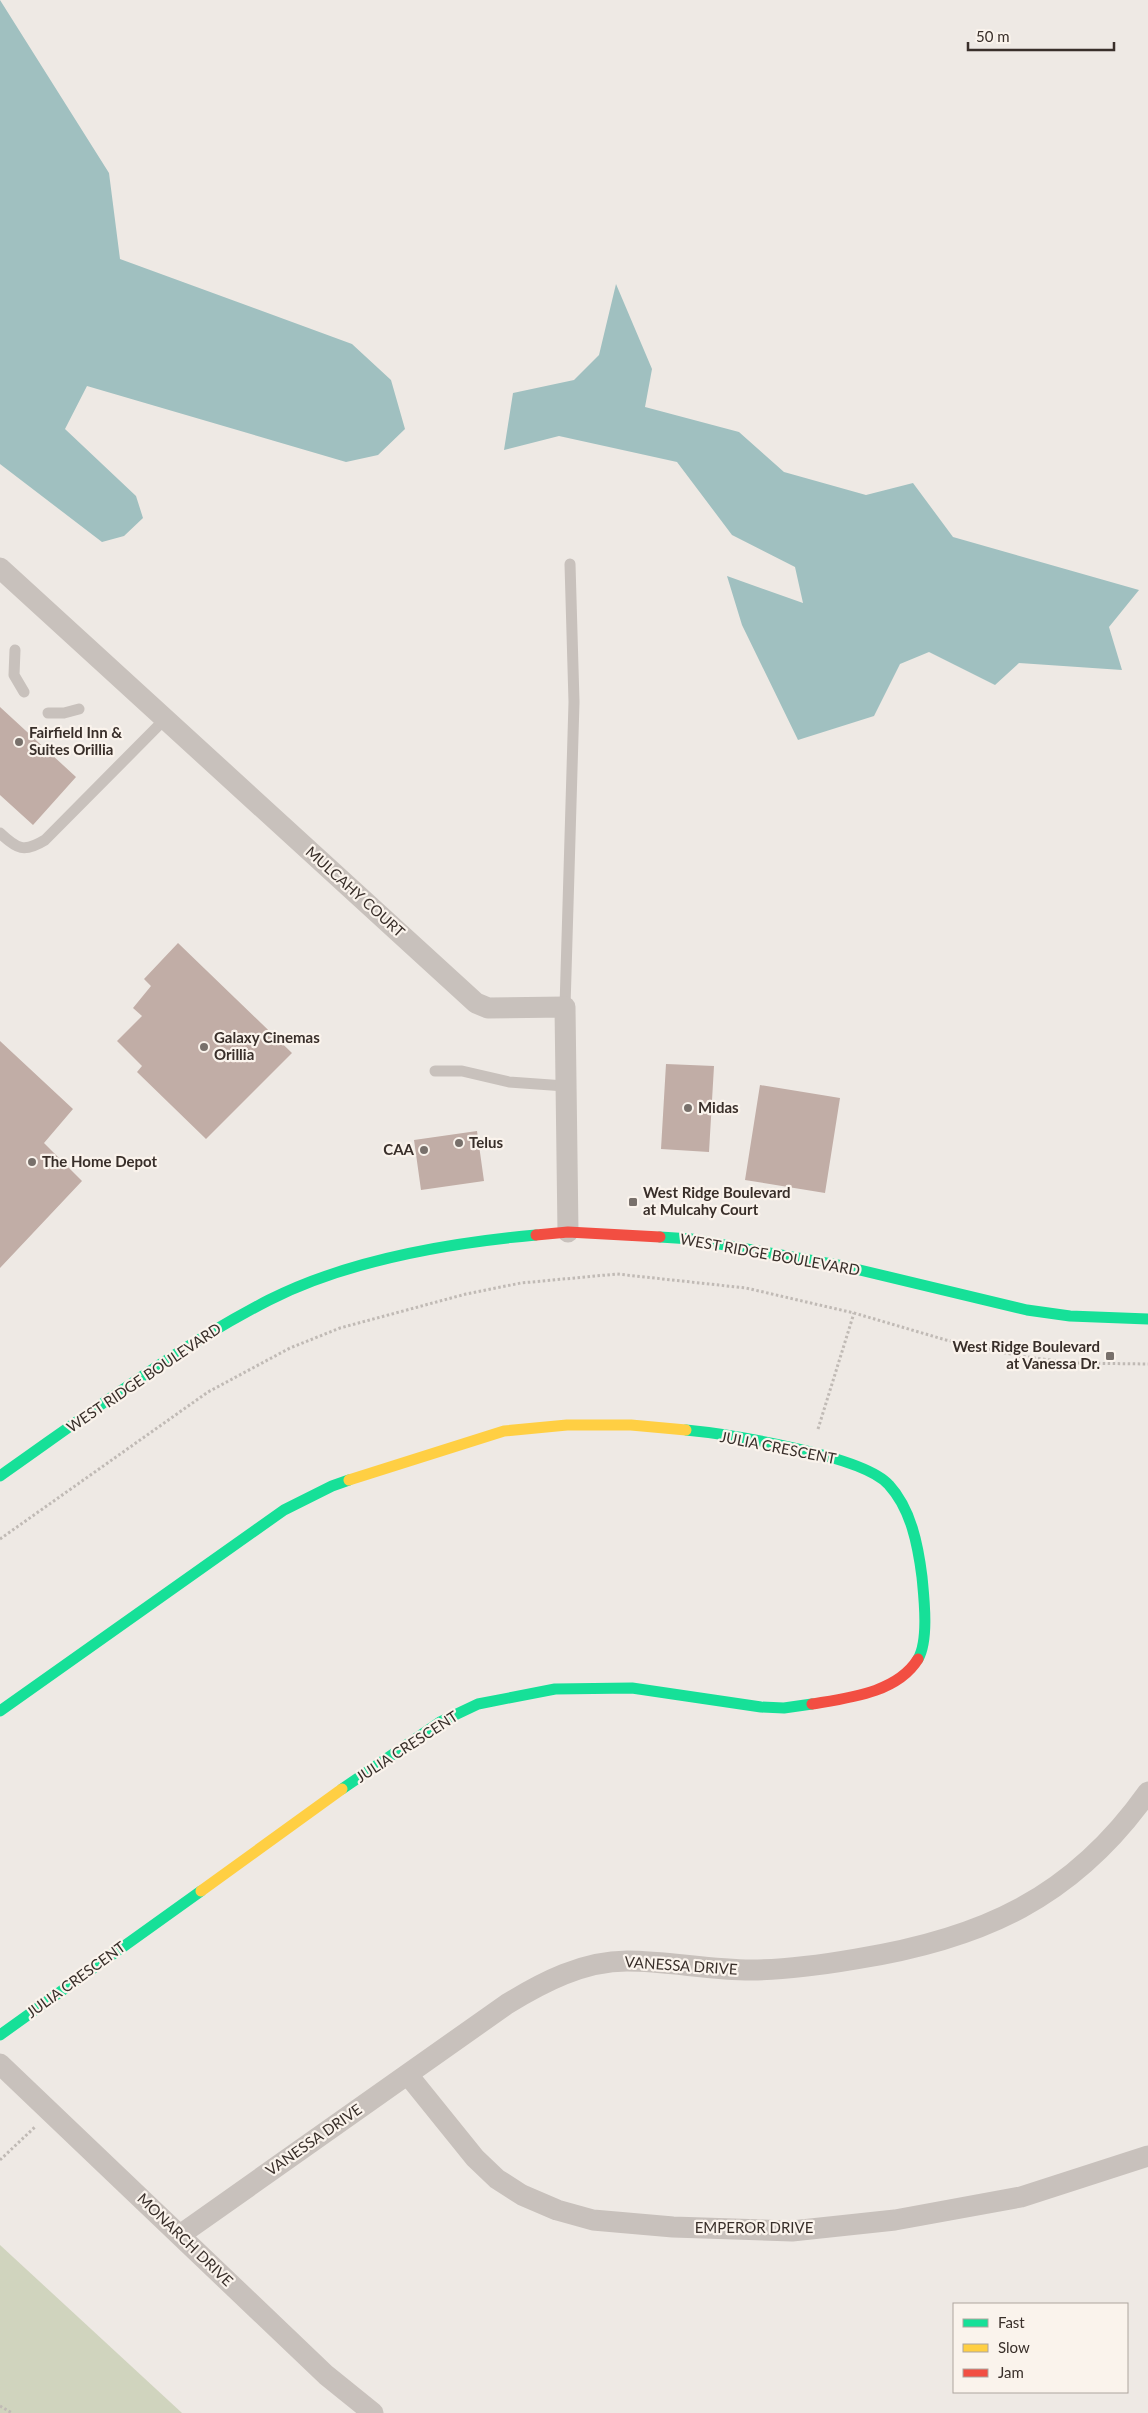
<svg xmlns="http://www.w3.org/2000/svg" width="1148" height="2413" font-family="Lato,sans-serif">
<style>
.green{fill:#d0d4be}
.water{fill:#a0c0c0}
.building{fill:#c1ada6}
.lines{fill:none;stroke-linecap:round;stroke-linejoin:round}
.path{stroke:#c0bab5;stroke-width:3;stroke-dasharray:2.5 2.5;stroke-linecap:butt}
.lane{stroke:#c8c1bc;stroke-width:11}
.street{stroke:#c8c1bc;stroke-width:21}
.fast{stroke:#16e098;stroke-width:11}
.slow{stroke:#ffcf43;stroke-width:11}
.jam{stroke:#f24e42;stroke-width:11}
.poi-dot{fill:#78706b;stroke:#faf3ec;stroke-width:2}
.labels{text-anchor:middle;stroke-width:4.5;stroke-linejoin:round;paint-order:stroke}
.poi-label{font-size:15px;font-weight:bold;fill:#392f2a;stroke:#faf3ec;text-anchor:start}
.street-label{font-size:15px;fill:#392f2a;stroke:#faf3ec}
</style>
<rect width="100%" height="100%" fill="#eee9e4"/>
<!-- green -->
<path class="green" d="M 0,2245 L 182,2413 L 0,2413 Z"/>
<!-- water -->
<path class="water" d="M 0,0 L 109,173 L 120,259 L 352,344 L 391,380 L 405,429 L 378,455 L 346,462 L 87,386 L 65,429 L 136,496 L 143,518 L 124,536 L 102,542 L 0,464 Z
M 616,284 L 652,369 L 645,407 L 739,432 L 784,472 L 866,495 L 913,483 L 953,537 L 1139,590 L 1109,627 L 1122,670 L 1019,663 L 995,685 L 929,652 L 900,664 L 874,716 L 798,740 L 742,625 L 727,576 L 803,603 L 795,567 L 732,535 L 677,462 L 559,436 L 504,450 L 513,393 L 574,380 L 599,355 Z"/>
<!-- building -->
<path class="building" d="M 0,707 L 76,777 L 33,825 L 0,795 Z
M 178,943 L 292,1053 L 206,1139 L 137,1072 L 142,1066 L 117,1041 L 142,1016 L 133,1008 L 151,986 L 144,979 Z
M 0,1041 L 73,1109 L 44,1143 L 82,1181 L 0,1268 Z
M 666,1064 L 714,1066 L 709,1152 L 661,1149 Z
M 760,1085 L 840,1098 L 825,1193 L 745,1180 Z
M 477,1131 L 484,1181 L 421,1190 L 414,1140 Z"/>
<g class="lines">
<!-- path -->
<path class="path" d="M 818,1429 L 854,1313
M 0,1539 L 208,1392 L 290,1348 L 340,1328 L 466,1294 L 521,1283 L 617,1274 L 746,1288 L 854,1313 L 946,1340 L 1020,1356 L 1072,1363 L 1148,1364
M 0,2160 L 36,2126
M 0,2406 L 12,2413"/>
<!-- lane -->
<path class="lane" d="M 15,650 L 14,675 L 24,692
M 48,713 L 64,713 L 79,709
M 0,833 C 17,849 24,853 45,840 L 165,719
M 565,1007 L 574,702 L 570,564
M 435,1071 L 462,1071 L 509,1082 L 565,1086"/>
<!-- street -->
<path class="street" d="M 0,568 L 476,1003 L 488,1008 L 565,1007 L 568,1232
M 0,2064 L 326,2375 L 373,2413
M 408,2075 L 475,2158 L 497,2179 L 522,2195 L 557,2210 L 593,2220 L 673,2227 L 792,2231 L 895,2220 L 1021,2197 L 1148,2156
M 180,2235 L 507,2004 C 543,1982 583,1961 627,1961 C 668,1961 709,1970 751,1970 C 787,1970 821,1965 856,1959 C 982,1939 1073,1898 1148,1792"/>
<!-- fast -->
<path class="fast" d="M 660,1237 L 691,1239 L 843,1266 L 1027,1310 L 1070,1316 L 1148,1319
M 686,1430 C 727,1434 863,1455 889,1485 C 911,1509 918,1545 922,1577 C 924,1598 929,1640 918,1659
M 0,1476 C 87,1415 174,1349 269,1300 C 348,1260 448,1243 536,1235
M 0,1711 L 284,1510 L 332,1486 L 349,1480
M 342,1789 L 440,1722 L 478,1704 L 555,1689 L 632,1688 L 761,1707 L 784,1708 L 812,1704
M 0,2035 L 201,1891"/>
<!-- slow -->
<path class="slow" d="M 349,1480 L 504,1431 L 567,1425 L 631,1425 L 686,1430
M 201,1891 L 342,1789"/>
<!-- jam -->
<path class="jam" d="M 536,1235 L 568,1232 L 660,1237
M 812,1704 C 848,1698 897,1693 918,1659"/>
</g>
<!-- markers -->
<g class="poi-dot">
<circle cx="19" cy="742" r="5"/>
<circle cx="204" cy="1047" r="5"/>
<circle cx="688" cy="1108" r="5"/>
<circle cx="459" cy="1143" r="5"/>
<circle cx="424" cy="1150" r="5"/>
<circle cx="32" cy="1162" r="5"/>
<rect x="628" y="1197" width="10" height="10" rx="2.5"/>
<rect x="1105" y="1351" width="10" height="10" rx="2.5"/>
</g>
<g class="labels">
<!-- poi labels -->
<g class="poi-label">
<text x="29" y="738">Fairfield Inn &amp;<tspan x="29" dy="17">Suites Orillia</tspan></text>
<text x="214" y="1043">Galaxy Cinemas<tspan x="214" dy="17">Orillia</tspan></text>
<text x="698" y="1113">Midas</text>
<text x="469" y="1148">Telus</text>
<text x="414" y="1155" text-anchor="end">CAA</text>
<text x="42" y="1167">The Home Depot</text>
<text x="643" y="1198">West Ridge Boulevard<tspan x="643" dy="17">at Mulcahy Court</tspan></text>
<text x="1100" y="1352" text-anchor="end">West Ridge Boulevard<tspan x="1100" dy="17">at Vanessa Dr.</tspan></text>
</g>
<!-- street labels -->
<g class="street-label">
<text transform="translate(355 892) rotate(42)" y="5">MULCAHY COURT</text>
<text transform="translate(770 1255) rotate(10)" y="5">WEST RIDGE BOULEVARD</text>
<text transform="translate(144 1378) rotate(-34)" y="5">WEST RIDGE BOULEVARD</text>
<text transform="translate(778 1448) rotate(11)" y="5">JULIA CRESCENT</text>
<text transform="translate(407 1747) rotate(-33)" y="5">JULIA CRESCENT</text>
<text transform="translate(681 1966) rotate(4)" y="5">VANESSA DRIVE</text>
<text transform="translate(76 1980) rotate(-36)" y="5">JULIA CRESCENT</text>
<text transform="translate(314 2140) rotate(-35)" y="5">VANESSA DRIVE</text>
<text x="754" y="2233">EMPEROR DRIVE</text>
<text transform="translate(185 2240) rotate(44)" y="5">MONARCH DRIVE</text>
</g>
</g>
<!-- legend -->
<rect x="953" y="2303" width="175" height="90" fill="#faf3ec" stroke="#ada59e"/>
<rect x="963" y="2319" width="25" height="8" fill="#16e098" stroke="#ada59e"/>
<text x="998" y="2328" font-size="15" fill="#392f2a">Fast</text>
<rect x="963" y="2344" width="25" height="8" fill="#ffcf43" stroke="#ada59e"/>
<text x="998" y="2353" font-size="15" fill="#392f2a">Slow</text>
<rect x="963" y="2369" width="25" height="8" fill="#f24e42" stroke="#ada59e"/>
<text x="998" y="2378" font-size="15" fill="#392f2a">Jam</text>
<!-- scale -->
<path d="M968 42v8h146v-8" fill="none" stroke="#392f2a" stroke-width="2.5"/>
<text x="976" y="42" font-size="15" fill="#392f2a" stroke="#faf3ec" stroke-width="4" paint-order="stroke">50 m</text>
</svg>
